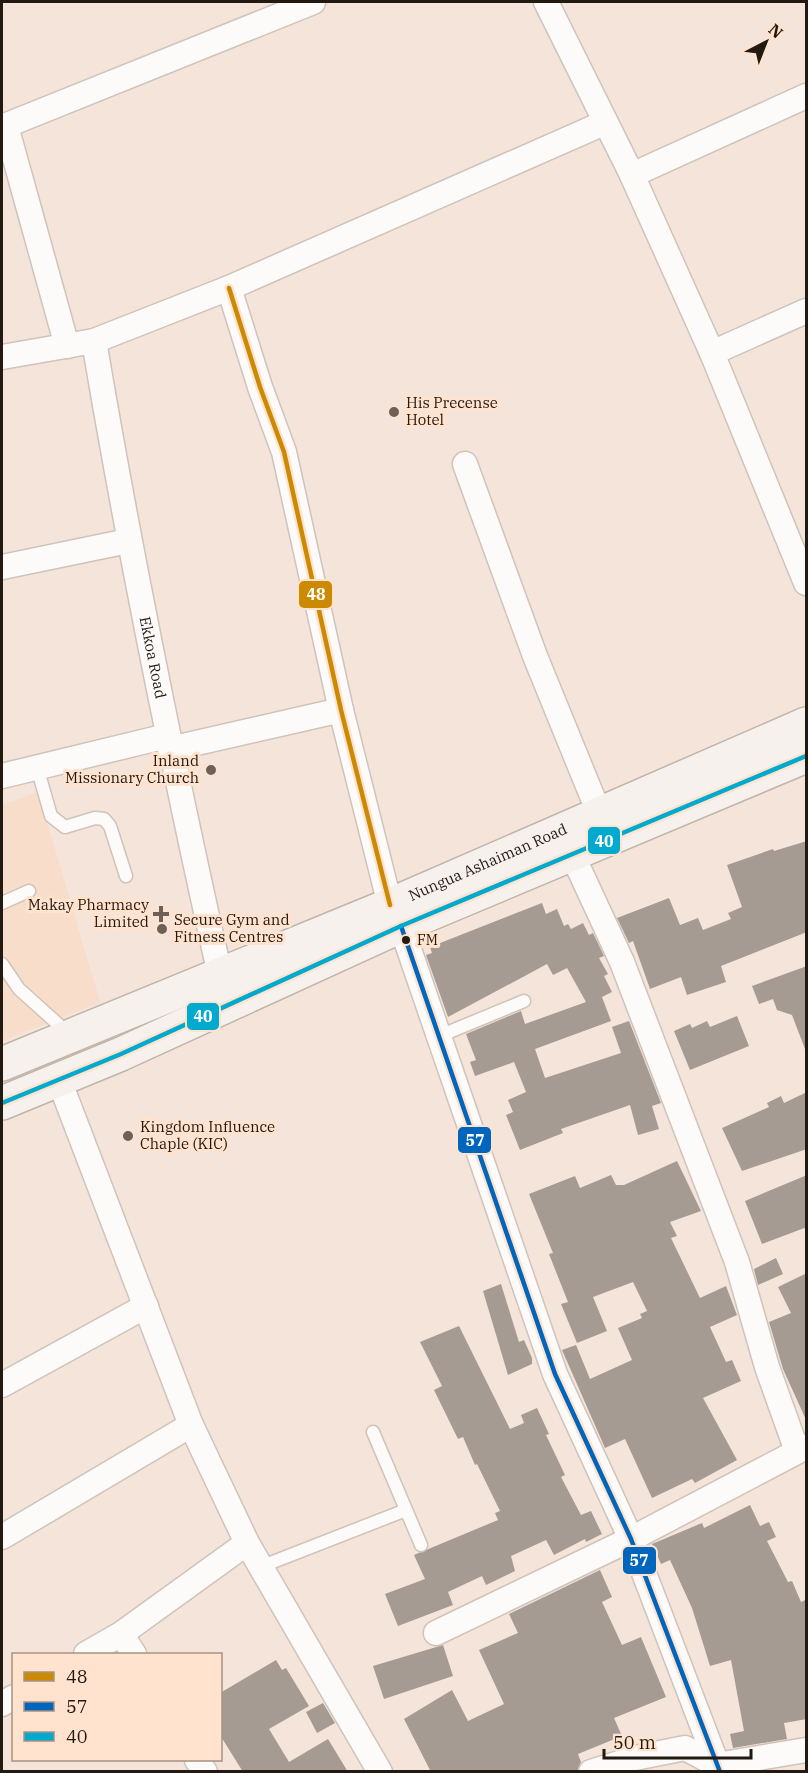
<svg xmlns="http://www.w3.org/2000/svg" width="808" height="1773" font-family="'IBM Plex Serif',serif">
<style>
.built{fill:#f7ddca}
.building{fill:#a69b93}
.lines{fill:none;stroke-linecap:round;stroke-linejoin:round}
.service-casing{stroke:#cfc3ba;stroke-width:15}
.minor-casing{stroke:#cfc3ba;stroke-width:27}
.primary-casing{stroke:#c1b5ab;stroke-width:36}
.service{stroke:#fdfbf9;stroke-width:12}
.minor{stroke:#fdfbf9;stroke-width:24}
.primary{stroke:#f6f1ed;stroke-width:33}
.bus-1-casing{stroke:#ffe3ce;stroke-width:9}
.bus-2-casing{stroke:#ffe3ce;stroke-width:9}
.bus-3-casing{stroke:#ffe3ce;stroke-width:9}
.bus-1{stroke:#cc8a03;stroke-width:4.5}
.bus-2{stroke:#0065bd;stroke-width:4.5}
.bus-3{stroke:#00a9ce;stroke-width:4.5}
.poi-dot{fill:#6c6057;stroke:#ffe3ce;stroke-width:2}
.bus-dot{fill:#221911;stroke:#ffe3ce;stroke-width:2}
.labels{text-anchor:middle;stroke-width:6;stroke-linejoin:round;paint-order:stroke}
.bus-label{font-size:14px;fill:#221911;stroke:#ffe3ce;text-anchor:start}
.poi-label{font-size:15px;fill:#221911;stroke:#ffe3ce;text-anchor:start}
.street-label{font-size:15px;fill:#221911;stroke:#ffe3ce}
.line-badge{stroke:#ffe3ce;stroke-width:2}
.badge-label{font-size:16px;text-anchor:middle;font-weight:bold;fill:#fff}
</style>
<rect width="100%" height="100%" fill="#f4e4d9"/>
<!-- built -->
<path class="built" d="M 38,792 L 100,1002 L 2,1041 L 2,805 Z"/>
<!-- building -->
<path class="building" d="M 807,841 L 807,932 L 721,966 L 726,982 L 687,995 L 681,977 L 650,989 L 633,941 L 629,943 L 617,918 L 669,898 L 680,925 L 698,918 L 703,930 L 731,919 L 728,913 L 742,907 L 727,865 L 773,849 L 774,851 Z
M 542,903 L 546,914 L 557,909 L 564,926 L 568,924 L 571,929 L 583,923 L 589,935 L 593,933 L 604,956 L 599,958 L 608,974 L 604,976 L 612,992 L 602,997 L 611,1021 L 535,1049 L 545,1078 L 621,1053 L 612,1027 L 629,1021 L 661,1103 L 652,1106 L 659,1129 L 638,1135 L 630,1105 L 561,1129 L 563,1133 L 520,1150 L 506,1115 L 513,1112 L 508,1100 L 526,1092 L 514,1062 L 475,1076 L 470,1062 L 476,1060 L 466,1034 L 521,1011 L 525,1024 L 586,1002 L 567,968 L 553,975 L 547,964 L 448,1017 L 426,955 L 432,953 L 430,947 Z
M 807,966 L 807,1049 L 805,1049 L 792,1015 L 777,1010 L 773,999 L 759,1004 L 752,986 Z
M 737,1016 L 749,1046 L 690,1070 L 674,1031 L 690,1024 L 692,1028 L 707,1021 L 710,1027 Z
M 807,1092 L 807,1149 L 742,1171 L 722,1128 L 769,1107 L 767,1103 L 781,1096 L 784,1103 Z
M 677,1161 L 701,1211 L 670,1222 L 677,1236 L 671,1238 L 700,1298 L 726,1286 L 737,1315 L 710,1327 L 726,1362 L 732,1360 L 741,1381 L 703,1398 L 737,1460 L 695,1483 L 692,1479 L 652,1498 L 625,1439 L 605,1448 L 562,1350 L 576,1345 L 590,1379 L 632,1360 L 618,1328 L 642,1318 L 640,1314 L 647,1311 L 633,1282 L 593,1297 L 607,1331 L 577,1343 L 561,1304 L 568,1302 L 549,1254 L 553,1253 L 529,1194 L 575,1176 L 580,1188 L 611,1175 L 616,1185 L 624,1185 Z
M 807,1175 L 807,1227 L 762,1244 L 745,1201 Z
M 776,1258 L 783,1274 L 758,1285 L 754,1269 Z
M 807,1273 L 807,1422 L 783,1369 L 769,1322 L 791,1313 L 778,1287 Z
M 501,1284 L 519,1342 L 524,1340 L 532,1358 L 532,1364 L 508,1375 L 483,1291 Z
M 459,1326 L 510,1429 L 524,1423 L 521,1415 L 537,1408 L 549,1434 L 546,1435 L 565,1475 L 561,1477 L 581,1515 L 591,1511 L 602,1534 L 586,1542 L 585,1539 L 554,1555 L 546,1540 L 511,1556 L 515,1571 L 486,1585 L 482,1576 L 448,1592 L 453,1605 L 398,1626 L 385,1594 L 425,1579 L 414,1555 L 498,1520 L 495,1513 L 500,1511 L 477,1464 L 475,1465 L 463,1437 L 458,1439 L 434,1390 L 442,1386 L 420,1342 Z
M 750,1505 L 760,1526 L 769,1522 L 776,1537 L 767,1541 L 788,1582 L 792,1581 L 801,1602 L 807,1599 L 807,1719 L 784,1723 L 787,1739 L 733,1748 L 730,1734 L 744,1731 L 731,1660 L 710,1666 L 692,1608 L 670,1560 L 661,1564 L 652,1544 L 702,1523 L 704,1528 Z
M 600,1570 L 612,1597 L 602,1602 L 622,1645 L 641,1637 L 666,1697 L 614,1718 L 622,1736 L 578,1754 L 581,1762 L 577,1772 L 431,1772 L 404,1719 L 452,1690 L 468,1721 L 504,1704 L 479,1650 L 518,1633 L 509,1614 Z
M 443,1645 L 453,1676 L 384,1699 L 373,1666 Z
M 276,1660 L 282,1670 L 286,1668 L 309,1706 L 269,1729 L 289,1762 L 328,1739 L 348,1772 L 243,1772 L 220,1735 L 220,1693 Z
M 323,1703 L 335,1723 L 317,1733 L 306,1712 Z"/>
<g class="lines">
<defs>
<path id="service" d="M 37,767 L 51,816 L 65,827 L 95,818 L 104,819 L 110,826 L 126,876
M 2,903 L 29,891
M 2,964 L 19,989 L 69,1034
M 437,1037 L 524,1001
M 373,1432 L 421,1545
M 260,1567 L 406,1510"/>
<g id="minor">
<path d="M 546,2 L 632,175 L 712,353 L 806,583"/>
<path d="M 6,126 L 67,346"/>
<path d="M 2,127 L 313,2"/>
<path d="M 632,175 L 806,96"/>
<path d="M 229,288 L 260,387 L 284,452 L 341,710 L 390,905"/>
<path id="s1" d="M 94,341 C 130,554 173,765 220,975"/>
<path d="M 712,353 L 806,311"/>
<path d="M 2,357 L 94,341 L 229,288 L 604,123"/>
<path d="M 465,464 L 535,656 L 599,813"/>
<path d="M 2,567 L 128,541"/>
<path d="M 170,749 L 341,710"/>
<path d="M 2,776 L 167,736"/>
<path d="M 572,854 L 622,962 L 737,1262 L 767,1367 L 797,1451"/>
<path d="M 401,926 L 555,1374 L 631,1539 L 720,1772"/>
<path d="M 59,1080 L 191,1425 L 247,1543 L 380,1772"/>
<path d="M 2,1385 L 146,1306"/>
<path d="M 2,1537 L 191,1425"/>
<path d="M 436,1633 L 631,1539 L 806,1447"/>
<path d="M 121,1634 L 134,1654"/>
<path d="M 86,1654 L 121,1634 L 247,1543"/>
<path d="M 2,1704 L 14,1697"/>
<path d="M 197,1760 L 205,1772"/>
<path d="M 591,1772 L 635,1758 L 685,1748 L 717,1765 L 806,1750"/>
</g>
<g id="primary">
<path id="s2" d="M 2,1064 L 390,905 L 806,724"/>
<path d="M 2,1103 L 121,1054 L 401,926 L 806,756"/>
</g>
</defs>
<!-- service casing -->
<use href="#service" class="service-casing"/>
<!-- minor casing -->
<use href="#minor" class="minor-casing"/>
<!-- primary casing -->
<use href="#primary" class="primary-casing"/>
<!-- service -->
<use href="#service" class="service"/>
<!-- minor -->
<use href="#minor" class="minor"/>
<!-- primary -->
<use href="#primary" class="primary"/>
<defs>
<path id="bus-1" d="M 229,288 L 260,387 L 284,452 L 341,710 L 390,905"/>
<path id="bus-2" d="M 401,926 L 555,1374 L 631,1539 L 720,1772"/>
<path id="bus-3" d="M 2,1103 L 121,1054 L 401,926 L 806,756"/>
</defs>
<!-- bus-1 casing -->
<use href="#bus-1" class="bus-1-casing"/>
<!-- bus-2 casing -->
<use href="#bus-2" class="bus-2-casing"/>
<!-- bus-3 casing -->
<use href="#bus-3" class="bus-3-casing"/>
<!-- bus-1 -->
<use href="#bus-1" class="bus-1"/>
<!-- bus-2 -->
<use href="#bus-2" class="bus-2"/>
<!-- bus-3 -->
<use href="#bus-3" class="bus-3"/>
</g>
<!-- markers -->
<g class="poi-dot">
<circle cx="394" cy="412" r="6"/>
<circle cx="211" cy="770" r="6"/>
<path d="M158 905h6v6h6v6h-6v6h-6v-6h-6v-6h6z"/>
<circle cx="162" cy="929" r="6"/>
<circle cx="128" cy="1136" r="6"/>
</g>
<circle class="bus-dot" cx="406" cy="940" r="5"/>
<g class="labels">
<!-- bus labels -->
<g class="bus-label">
<text x="417" y="945">FM</text>
</g>
<!-- poi labels -->
<g class="poi-label">
<text x="406" y="408">His Precense<tspan x="406" dy="17">Hotel</tspan></text>
<text x="199" y="766" text-anchor="end">Inland<tspan x="199" dy="17">Missionary Church</tspan></text>
<text x="149" y="910" text-anchor="end">Makay Pharmacy<tspan x="149" dy="17">Limited</tspan></text>
<text x="174" y="925">Secure Gym and<tspan x="174" dy="17">Fitness Centres</tspan></text>
<text x="140" y="1132">Kingdom Influence<tspan x="140" dy="17">Chaple (KIC)</tspan></text>
</g>
<!-- street labels -->
<g class="street-label">
<text dy="5" stroke="none"><textPath href="#s1" startOffset="322">Ekkoa Road</textPath></text>
<text dy="5" stroke="none"><textPath href="#s2" startOffset="526">Nungua Ashaiman Road</textPath></text>
</g>
</g>
<g class="line-badge">
<rect x="298" y="580" width="35" height="29" rx="6" fill="#cc8a03"/>
<rect x="587" y="826" width="34" height="29" rx="6" fill="#00a9ce"/>
<rect x="186" y="1002" width="34" height="29" rx="6" fill="#00a9ce"/>
<rect x="457" y="1126" width="35" height="28" rx="6" fill="#0065bd"/>
<rect x="622" y="1546" width="35" height="29" rx="6" fill="#0065bd"/>
</g>
<g class="badge-label">
<text x="316" y="600">48</text>
<text x="604" y="847">40</text>
<text x="203" y="1022">40</text>
<text x="475" y="1146">57</text>
<text x="639" y="1566">57</text>
</g>
<!-- border -->
<rect width="808" height="1773" fill="none" stroke="#221911" stroke-width="6"/>
<!-- legend -->
<rect x="12" y="1653" width="210" height="108" fill="#ffe3ce" stroke="#a79282" stroke-width="1.5"/>
<rect x="24" y="1672" width="30" height="9" fill="#cc8a03" stroke="#a79282" stroke-width="1.5"/>
<text x="66" y="1683" font-size="18" fill="#221911">48</text>
<rect x="24" y="1702" width="30" height="9" fill="#0065bd" stroke="#a79282" stroke-width="1.5"/>
<text x="66" y="1713" font-size="18" fill="#221911">57</text>
<rect x="24" y="1732" width="30" height="9" fill="#00a9ce" stroke="#a79282" stroke-width="1.5"/>
<text x="66" y="1743" font-size="18" fill="#221911">40</text>
<!-- north arrow -->
<g transform="translate(766 42) rotate(42)" stroke="#ffe3ce" stroke-width="4.5" paint-order="stroke">
<path d="M0-4.5L10 22L0 15L-10 22Z" fill="#221911"/>
<text y="-9" font-size="16" font-weight="bold" text-anchor="middle" fill="#221911">N</text>
</g>
<!-- scale -->
<path d="M604 1749v9h147v-9" fill="none" stroke="#221911" stroke-width="3"/>
<text x="613" y="1749" font-size="18" fill="#221911" stroke="#ffe3ce" stroke-width="4.5" paint-order="stroke">50 m</text>
</svg>
